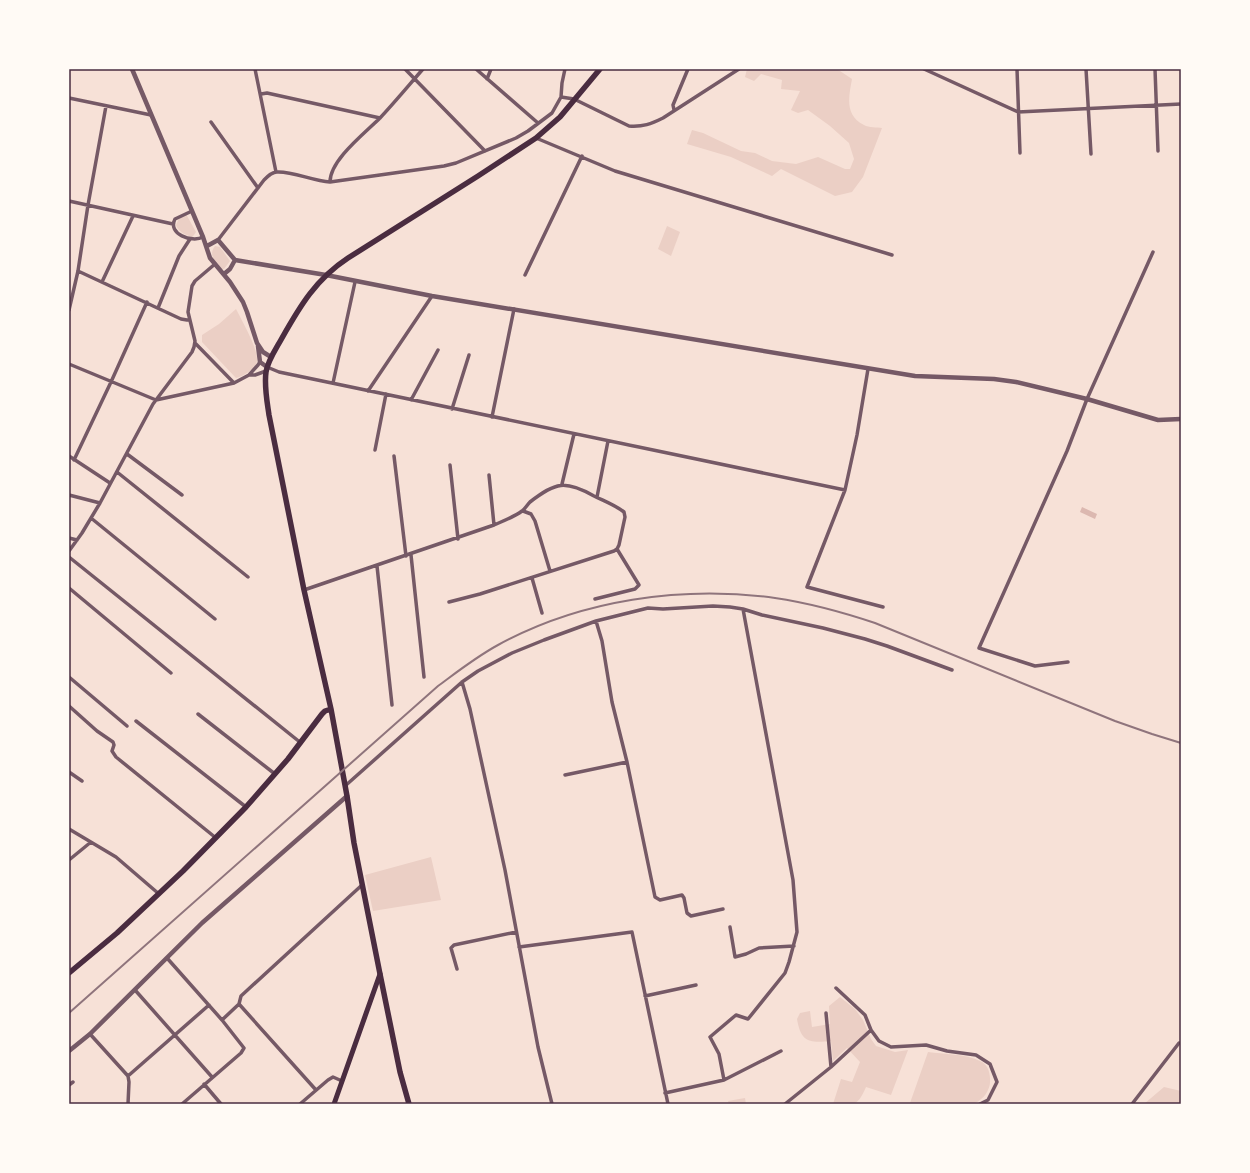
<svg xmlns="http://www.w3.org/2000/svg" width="1250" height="1173" font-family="Commissioner,sans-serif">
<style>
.green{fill:#ebcfc5}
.water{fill:#dcb8b0}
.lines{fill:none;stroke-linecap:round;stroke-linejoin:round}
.minor{stroke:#755966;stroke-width:3.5}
.tertiary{stroke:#755966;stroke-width:4.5}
.secondary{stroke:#4a2c40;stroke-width:5}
.primary{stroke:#4a2c40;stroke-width:5.5}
.rail{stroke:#8f747c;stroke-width:2}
.neatline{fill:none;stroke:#4a2c40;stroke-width:1.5}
</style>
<rect width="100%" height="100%" fill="#f7e1d7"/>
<!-- green -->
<path class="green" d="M 747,69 L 837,69 L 852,79 C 849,96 844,115 864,125 C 869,128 877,127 882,128 L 863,177 L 852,192 L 835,196 L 781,169 L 772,176 L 731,157 L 687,144 L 692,130 L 703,133 L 741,151 L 755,153 L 772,161 L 796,164 L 818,157 L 845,169 L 850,169 L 854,159 L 849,143 L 830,126 L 808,110 L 798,113 L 791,110 L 800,91 L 781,89 L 782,80 L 761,74 L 754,81 L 745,77 Z
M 186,214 L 196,232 L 194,235 L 192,237 C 186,235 178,232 176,225 L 179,218 Z
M 667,226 L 680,232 L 671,256 L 658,249 Z
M 215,246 L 220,247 L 230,261 L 224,269 L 221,269 C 215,262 208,255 215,246 Z
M 236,309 C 242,321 258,348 257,361 C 256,369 243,376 236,378 L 202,342 L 202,335 L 219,324 Z
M 431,857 L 441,900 L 373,911 L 365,875 Z
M 840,997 L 855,1009 L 863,1020 L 871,1039 L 876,1046 L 895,1052 L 908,1050 L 891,1095 L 866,1087 C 857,1108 854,1104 833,1104 L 841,1079 L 852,1082 L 860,1062 L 847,1048 L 833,1061 L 831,1041 C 810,1043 801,1043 797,1019 L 800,1013 L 810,1011 L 812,1027 L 830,1024 L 829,1006 Z
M 928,1052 C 943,1054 967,1054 980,1061 C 987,1064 990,1071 990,1079 C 991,1089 984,1099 975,1103 C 969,1105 917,1105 910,1103 Z
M 1164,1087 L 1181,1091 L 1181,1104 L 1144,1104 Z
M 745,1098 L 746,1104 L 729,1104 L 728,1101 Z"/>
<!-- water -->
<path class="water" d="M 1082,507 L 1097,514 L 1095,519 L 1080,512 Z"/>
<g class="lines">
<!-- minor -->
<path class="minor" d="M 255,69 L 276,172
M 405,69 L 485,151
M 476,69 L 538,123
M 924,69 L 1018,112 L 1181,104
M 1017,69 L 1020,153
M 1086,69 L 1091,154
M 1155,69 L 1158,151
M 487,79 L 491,69
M 261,94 L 267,93 L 380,118
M 561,97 L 562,83 L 565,69
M 69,98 L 151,115
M 674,110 L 673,105 L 688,69
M 211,122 L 258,188
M 536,138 L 615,171 L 892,255
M 330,182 C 330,160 365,133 380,118 C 395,102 409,85 423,69
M 69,201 L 173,224
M 192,211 L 175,219 C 167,234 192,243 203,237
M 218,240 L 264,180 C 268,176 272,172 277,172 C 292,171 313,181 330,182 L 444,166 L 456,163 L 516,138 L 528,131 L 552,113 L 561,97 L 574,99 L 629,126 C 643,127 651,124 663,118 L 739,69
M 78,271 L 181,319 L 187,320 L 190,320
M 525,275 L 582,156
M 102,282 L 133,216
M 158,308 L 179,256 L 190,239
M 69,310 L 78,271 L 88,205 L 106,106
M 195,343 L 234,383
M 69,364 L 156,400 L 234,383 L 249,375 L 255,375 L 266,371
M 267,367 L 279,372 L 845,490
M 868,369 L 857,435 L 845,490 L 807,587 L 883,607
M 249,375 L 258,365 L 260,362
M 333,383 L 355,282
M 368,391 L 432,296
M 411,400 L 438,350
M 452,409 L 469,355
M 492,417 L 514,309
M 375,450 L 386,394
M 127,454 L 182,495
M 69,456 L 110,483
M 394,456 L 406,556
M 74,460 L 111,382 L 147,302
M 450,465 L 458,539
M 117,472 L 248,577
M 489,475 L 494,525
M 562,484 L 574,434
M 69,495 L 100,503
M 597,497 L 608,441
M 523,511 L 531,514 L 535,521 L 550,571
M 91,518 L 215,619
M 69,538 L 77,540
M 69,551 L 82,533 L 100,503 L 153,404 L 192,352 L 194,347 L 195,341 L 188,312 L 192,286 L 195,281 L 215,264
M 411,555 L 424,677
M 69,557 L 301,743
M 377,566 L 392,705
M 532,578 L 542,613
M 69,588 L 171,673
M 304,590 L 494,525 C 503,521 514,517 522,511 C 525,509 527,505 530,502 C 556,482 565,480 594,496 C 604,501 615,505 624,512 L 625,517 L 619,545 L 617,549 L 614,551 L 480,594 L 449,602
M 595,599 L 635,589 L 639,585 L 617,549
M 596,621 L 602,641 L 612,702 L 627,762 L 655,897 L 660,900 L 682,895 L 684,898 L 687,913 L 691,916 L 723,909
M 1068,662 L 1035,666 L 979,648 L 1067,451 L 1087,399 L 1153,252
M 69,677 L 127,726
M 462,682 L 470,709 L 505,870 L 538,1047 L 552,1104
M 69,706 L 97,731 L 113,742 L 114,745 L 112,751 L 116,757 L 216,838
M 198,714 L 275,774
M 136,721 L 246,807
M 69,772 L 82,781
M 565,775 L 627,762
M 345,786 L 462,682 L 478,671 L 512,653 L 544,640 L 596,621 L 648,608 L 663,609 L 713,606 L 730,607 L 743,609 L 762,615 L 823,628 L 865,639 L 887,646 L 952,670
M 69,829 L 116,857 L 159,894
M 69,860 L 91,842
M 730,927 L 735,957 L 746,954 L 759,948 L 794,946
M 519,947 L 632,932 L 668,1104
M 167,958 L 222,1020 L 244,1048 L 241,1053 L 182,1104
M 457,969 L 451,948 L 454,945 L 516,932
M 836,988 L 865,1015 L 871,1030 L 879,1041 L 891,1047 L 926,1045 L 947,1051 L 976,1055 L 990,1064 L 997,1082 L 988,1100 L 980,1104
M 135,990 L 212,1077
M 645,996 L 696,985
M 239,1004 L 316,1090
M 826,1013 L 831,1067
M 222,1020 L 239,1004 L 241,996 L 362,885
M 90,1034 L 128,1076 L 129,1082 L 128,1104
M 128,1076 L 209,1005
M 724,1080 L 719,1054 L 710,1037 L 736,1015 L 748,1019 L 785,973 L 789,962 L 797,932 L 793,880 L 743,609
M 204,1084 L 221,1104
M 69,1085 L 73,1082
M 665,1093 L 724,1080 L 781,1051
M 300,1104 L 328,1080 L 333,1077 L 342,1081
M 785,1104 L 831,1067 L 871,1030
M 1132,1104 L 1179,1043"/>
<!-- tertiary -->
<path class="tertiary" d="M 132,69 L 203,237 L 210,258 L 230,282 L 243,302 L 247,312 L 257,343 L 263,352 L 271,357
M 207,246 L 218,240 L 235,260 L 230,269 L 224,274
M 235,260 L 326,275 L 432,296 L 915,376 L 994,379 L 1016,382 L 1087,399 L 1158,420 L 1181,419
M 258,346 L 260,362 L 267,367
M 69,1051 L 90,1034 L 202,923 L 347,796"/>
<!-- secondary -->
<path class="secondary" d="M 334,1104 L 380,974"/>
<!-- primary -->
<path class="primary" d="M 69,973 L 117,933 L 183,871 L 246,807 L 288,759 L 322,714 L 325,711 L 331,709
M 409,1104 L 400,1072 L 380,974 L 354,843 L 347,796 L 331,709 L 304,590 L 269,415 C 267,401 264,386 266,372 C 268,360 276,349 282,338 C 300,306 316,279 348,258 L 478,176 L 536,138 L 560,117 L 600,69"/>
<!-- rail -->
<path class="rail" d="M 69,1013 L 438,686 C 457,672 476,657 498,645 C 580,600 682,585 775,598 C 809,603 842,612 875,623 L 1115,721 L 1152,734 L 1181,743"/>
</g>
<!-- border -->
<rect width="1250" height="1173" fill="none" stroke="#fffaf5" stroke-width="140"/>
<rect x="70" y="70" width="1110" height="1033" class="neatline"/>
</svg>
